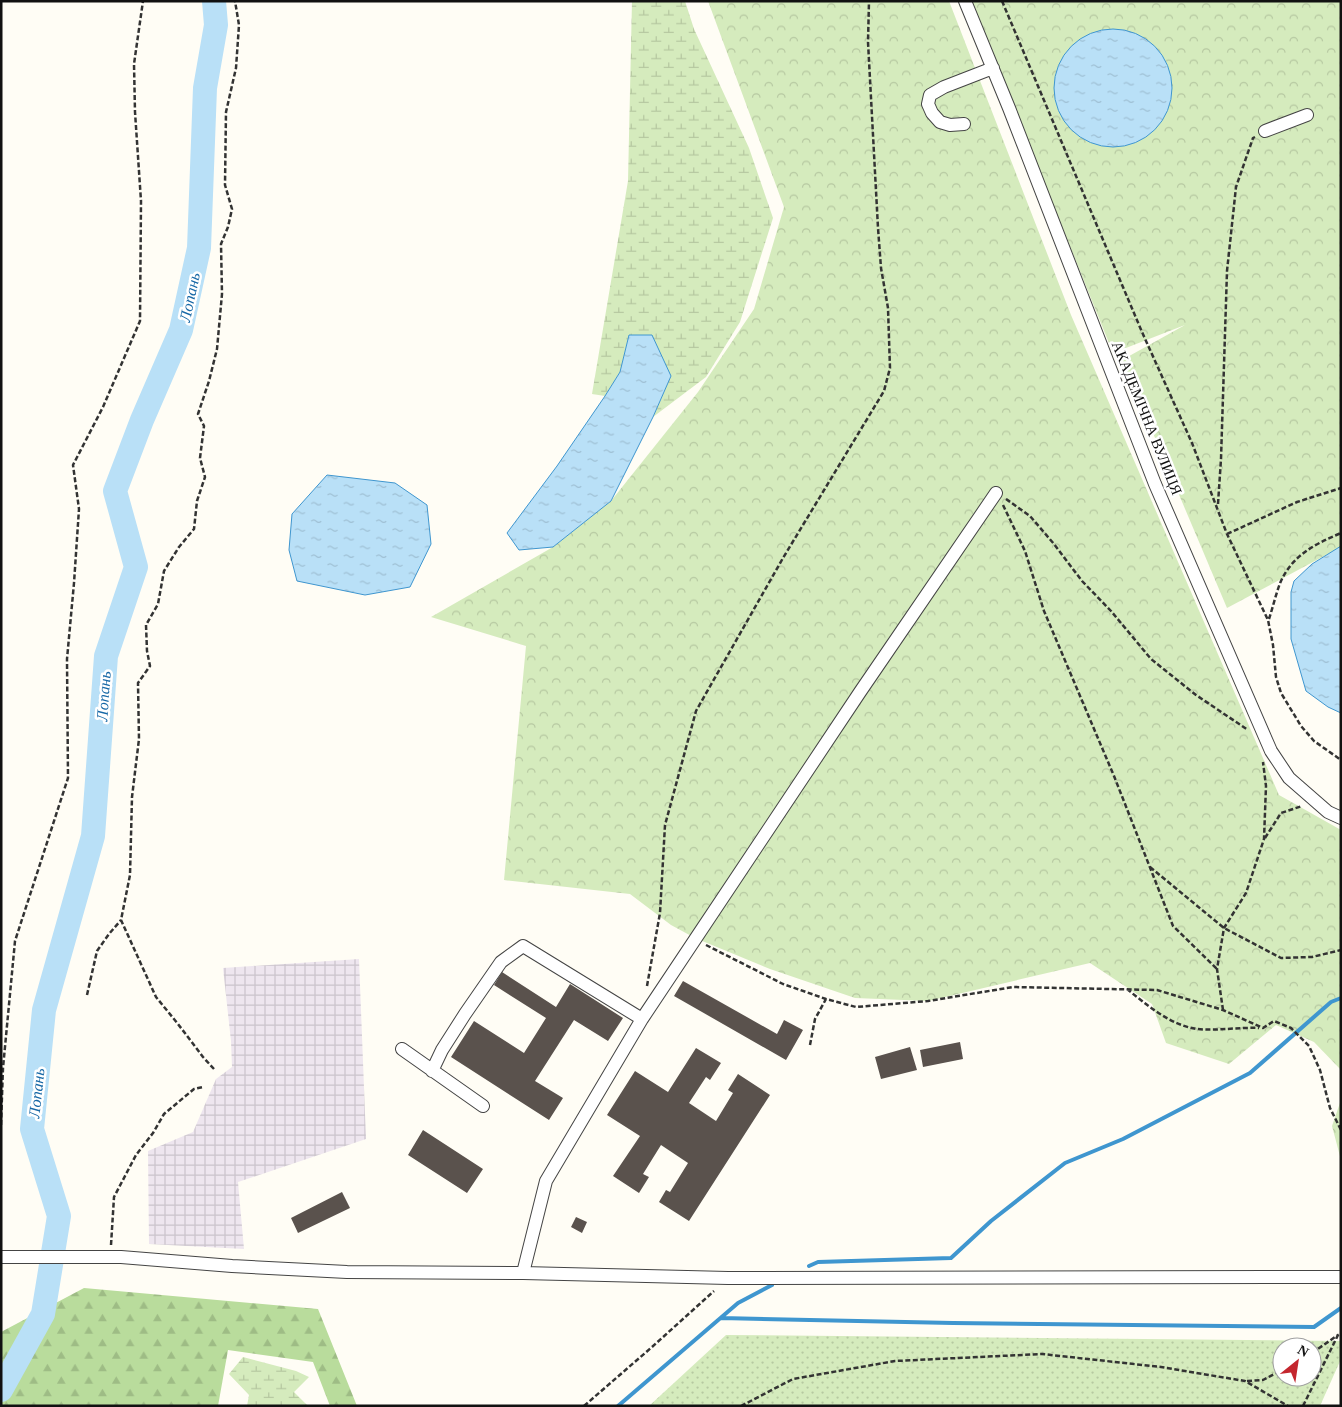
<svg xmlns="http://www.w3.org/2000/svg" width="1342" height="1407" font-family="Georgia,serif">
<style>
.industrial{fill:url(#industrial-grid)}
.grass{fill:url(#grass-dots);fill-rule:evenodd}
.forest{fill:url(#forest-firs)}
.wetland{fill:url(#wetland-marsh)}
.park{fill:url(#park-crowns)}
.water{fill:url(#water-ripples);stroke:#3f96cf}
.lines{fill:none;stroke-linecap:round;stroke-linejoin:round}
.stream{stroke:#3f96cf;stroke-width:4}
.river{stroke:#b9e0f7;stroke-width:24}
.building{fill:#5a524d}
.minor-casing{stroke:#444;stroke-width:14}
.path{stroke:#333;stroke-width:2.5;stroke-dasharray:5 2.5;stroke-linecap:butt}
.minor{stroke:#fff;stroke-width:12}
.labels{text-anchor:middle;stroke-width:5;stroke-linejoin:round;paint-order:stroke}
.street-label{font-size:15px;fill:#111;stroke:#fff}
.water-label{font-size:16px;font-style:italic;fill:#1768a6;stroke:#fff}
</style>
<defs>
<pattern id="industrial-grid" width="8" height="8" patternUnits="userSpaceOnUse" patternTransform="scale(1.25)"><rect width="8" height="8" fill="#eee6ef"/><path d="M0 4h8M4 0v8" fill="none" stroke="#cbc4cc"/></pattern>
<pattern id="grass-dots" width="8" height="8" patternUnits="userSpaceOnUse" patternTransform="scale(1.25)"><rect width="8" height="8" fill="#d5ebbd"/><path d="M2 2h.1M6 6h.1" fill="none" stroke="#b6c8a1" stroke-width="1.8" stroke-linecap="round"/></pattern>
<pattern id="forest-firs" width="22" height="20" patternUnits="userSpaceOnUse" patternTransform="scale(1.25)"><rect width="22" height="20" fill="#b9dc9c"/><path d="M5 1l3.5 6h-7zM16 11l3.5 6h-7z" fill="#9ebc85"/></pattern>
<pattern id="wetland-marsh" width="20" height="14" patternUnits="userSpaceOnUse" patternTransform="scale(1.25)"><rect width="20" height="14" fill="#d5ebbd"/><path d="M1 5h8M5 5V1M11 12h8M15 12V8" fill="none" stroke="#b6c8a1"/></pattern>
<pattern id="park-crowns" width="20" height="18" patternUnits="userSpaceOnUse" patternTransform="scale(1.25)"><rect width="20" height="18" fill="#d5ebbd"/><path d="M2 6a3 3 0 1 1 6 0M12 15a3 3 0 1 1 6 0" fill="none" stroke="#b6c8a1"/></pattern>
<pattern id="water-ripples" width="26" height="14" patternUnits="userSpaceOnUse" patternTransform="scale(1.25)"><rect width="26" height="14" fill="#b9e0f7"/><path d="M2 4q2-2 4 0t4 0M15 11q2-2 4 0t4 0" fill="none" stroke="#9ebfd3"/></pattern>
</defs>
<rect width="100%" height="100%" fill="#fffdf5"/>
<!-- industrial -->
<path class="industrial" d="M 359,959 L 366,1139 L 238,1182 L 244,1249 L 149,1244 L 148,1151 L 193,1132 L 216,1079 L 232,1067 L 231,1041 L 223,968 Z"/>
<!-- grass -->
<path class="grass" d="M 726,1335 L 1341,1341 L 1341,1359 L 1320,1406 L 649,1406 ZM 1282,1347 L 1312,1347 L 1312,1377 L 1282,1377 Z"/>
<!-- forest -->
<path class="forest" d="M 84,1288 L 318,1309 L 357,1406 L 330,1406 L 313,1362 L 228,1350 L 218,1406 L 1,1406 L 1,1332 Z"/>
<!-- wetland -->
<path class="wetland" d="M 632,1 L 685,1 L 694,29 L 749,148 L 773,218 L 740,322 L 706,377 L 653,417 L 671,376 L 629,335 L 620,372 L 605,396 L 592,394 L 628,181 Z
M 243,1357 L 296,1371 L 309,1377 L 294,1392 L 308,1406 L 247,1406 L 249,1395 L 229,1374 Z"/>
<!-- park -->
<path class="park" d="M 708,1 L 949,1 L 1071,315 L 1279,795 L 1341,830 L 1341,1070 L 1314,1042 L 1276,1025 L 1229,1064 L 1166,1043 L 1152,1004 L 1090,963 L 928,1001 L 855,998 L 770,969 L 695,938 L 671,925 L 630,894 L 504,880 L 526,646 L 431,617 L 553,547 L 611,501 L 698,392 L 754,309 L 784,207 Z
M 971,1 L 1341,1 L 1341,547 L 1227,608 L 1122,360 L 1185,325 L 1113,353 Z
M 1341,1100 L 1341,1160 L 1332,1126 Z"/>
<!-- water -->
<path class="water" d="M1054 88a59 59 0 1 1 118 0a59 59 0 1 1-118 0Z
M 629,335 L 652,335 L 671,376 L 653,417 L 611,501 L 553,547 L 519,550 L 507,533 L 557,466 L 605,396 L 620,372 Z
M 327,475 L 395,483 L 427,505 L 431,544 L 410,587 L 365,595 L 297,581 L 289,550 L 292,514 Z
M 1341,546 L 1341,713 L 1328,707 L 1306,691 L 1291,639 L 1291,592 L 1294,581 L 1312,564 Z"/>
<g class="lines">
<!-- stream -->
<path class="stream" d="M 809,1266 L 818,1262 L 951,1258 L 991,1221 L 1065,1163 L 1123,1139 L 1250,1073 L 1331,1002 L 1341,998
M 721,1318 L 953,1323 L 1314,1327 L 1341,1308
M 618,1406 L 738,1303 L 772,1285"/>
<!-- river -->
<path class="river" d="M 1,1390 L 43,1314 L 59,1216 L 32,1129 L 44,1010 L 93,836 L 106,656 L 136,567 L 115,491 L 142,420 L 181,330 L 199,248 L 205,88 L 216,25 L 214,1"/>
</g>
<!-- building -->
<path class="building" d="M 502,972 L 556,1007 L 570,984 L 623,1018 L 608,1041 L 574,1020 L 535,1081 L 563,1098 L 549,1120 L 451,1057 L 474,1021 L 524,1053 L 546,1018 L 494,985 Z
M 683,981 L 777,1034 L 784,1020 L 803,1030 L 786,1060 L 674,996 Z
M 960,1042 L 963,1059 L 923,1067 L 920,1050 Z
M 910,1047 L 917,1070 L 881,1079 L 875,1057 Z
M 696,1048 L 721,1063 L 710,1080 L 706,1077 L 689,1103 L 716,1121 L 733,1093 L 728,1090 L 738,1074 L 770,1095 L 689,1221 L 659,1202 L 666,1190 L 670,1192 L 688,1163 L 661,1145 L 643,1174 L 649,1177 L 639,1193 L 613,1176 L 640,1136 L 607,1115 L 635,1071 L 668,1092 Z
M 423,1130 L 483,1169 L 467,1193 L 408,1155 Z
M 342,1192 L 350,1208 L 298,1233 L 291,1218 Z
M 576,1217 L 587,1222 L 582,1233 L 571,1227 Z"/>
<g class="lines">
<defs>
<path id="minor" d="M 965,1 L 1009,108 L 1155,484 L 1271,751 L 1289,778 L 1328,812 L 1341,818
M 964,124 L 950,125 L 940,122 L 932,113 L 928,104 L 930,95 L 944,87 L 993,68
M 1265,131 L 1307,115
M 402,1049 L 483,1106
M 432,1071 L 442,1050 L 465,1014 L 501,962 L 523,946 L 642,1019
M 1,1257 L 121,1257 L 232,1266 L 347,1272 L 523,1273 L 728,1278 L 1341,1277
M 523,1273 L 546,1181 L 642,1019 L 860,692 L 996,493"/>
</defs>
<!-- minor casing -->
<use href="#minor" class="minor-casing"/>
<!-- path -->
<path class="path" d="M 1002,1 L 1142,332 L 1192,443 L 1227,534 L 1268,620 L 1273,645 L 1276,677 L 1281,693 L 1301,726 L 1314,741 L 1341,760
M 1006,499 L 1030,516 L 1054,544 L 1082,581 L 1111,611 L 1151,659 L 1196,695 L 1248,730
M 1218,504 L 1221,459 L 1227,271 L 1236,187 L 1253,138 L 1255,137
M 1003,505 L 1025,551 L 1044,611 L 1114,776 L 1173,926 L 1217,969
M 1227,534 L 1297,502 L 1341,488
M 1269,619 C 1273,607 1276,593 1281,581 C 1293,555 1315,544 1341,533
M 1265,838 L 1281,813 L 1302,806
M 1150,867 L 1224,928 L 1281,958 L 1312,957 L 1341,950
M 706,945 L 783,984 L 826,999 L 856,1007 L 928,1001 L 1013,987 L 1157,990 L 1223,1010 L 1263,1028 L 1274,1021 L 1291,1028 L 1309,1046 L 1320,1070 L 1330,1108 L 1341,1130
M 647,986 L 660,913 L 665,825 L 696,711 L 783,558 L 884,391 L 890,368 L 888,308 L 881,268 L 878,228 L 868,42 L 869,1
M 1127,989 C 1147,1005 1170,1025 1197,1029 C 1218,1031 1239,1027 1259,1028
M 87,995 L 97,951 L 109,934 L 121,920
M 1223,1010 L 1217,969 L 1224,928 L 1246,893 L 1264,839 L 1266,786 L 1263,762
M 810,1045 L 815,1019 L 826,999
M 214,1069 L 203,1057 L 178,1024 L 156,997 L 121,920 L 130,875 L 132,797 L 139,739 L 138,683 L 150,666 L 147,651 L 146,625 L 158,604 L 164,571 L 179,547 L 194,529 L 197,501 L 205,477 L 200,458 L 204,426 L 198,414 L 209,381 L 217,349 L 222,294 L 221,244 L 228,227 L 232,209 L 225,185 L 226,112 L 236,68 L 239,25 L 235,1
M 1,1125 L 3,1068 L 15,941 L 68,778 L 67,659 L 74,583 L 79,509 L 73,465 L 103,407 L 140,321 L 141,201 L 135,112 L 134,64 L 143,1
M 111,1245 L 114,1197 L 136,1155 L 153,1133 L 164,1114 L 194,1089 L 203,1087
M 1312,1353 L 1338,1335
M 1247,1381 L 1263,1380 L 1282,1370
M 584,1406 L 652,1347 L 714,1291
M 741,1406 L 793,1379 L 895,1361 L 1042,1354 L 1161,1367 L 1245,1381 L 1288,1406
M 1303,1406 L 1338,1335 L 1341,1333"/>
<!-- minor -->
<use href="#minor" class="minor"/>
</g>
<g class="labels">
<!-- street labels -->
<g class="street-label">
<text transform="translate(1147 418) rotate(68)" y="5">АКАДЕМІЧНА ВУЛИЦЯ</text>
</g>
<!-- water labels -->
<g class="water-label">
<text transform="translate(189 297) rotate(-78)" y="6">Лопань</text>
<text transform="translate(103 696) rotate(-86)" y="6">Лопань</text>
<text transform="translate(36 1093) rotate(-84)" y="6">Лопань</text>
</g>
</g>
<!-- border -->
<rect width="1342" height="1407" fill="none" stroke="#111111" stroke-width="5"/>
<!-- north arrow -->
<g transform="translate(1297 1362) rotate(30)"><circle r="24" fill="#ffffff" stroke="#a0a0a0"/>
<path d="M0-4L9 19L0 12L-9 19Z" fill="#c4262e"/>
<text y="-8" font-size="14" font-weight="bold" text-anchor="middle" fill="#111111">N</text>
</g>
</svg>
